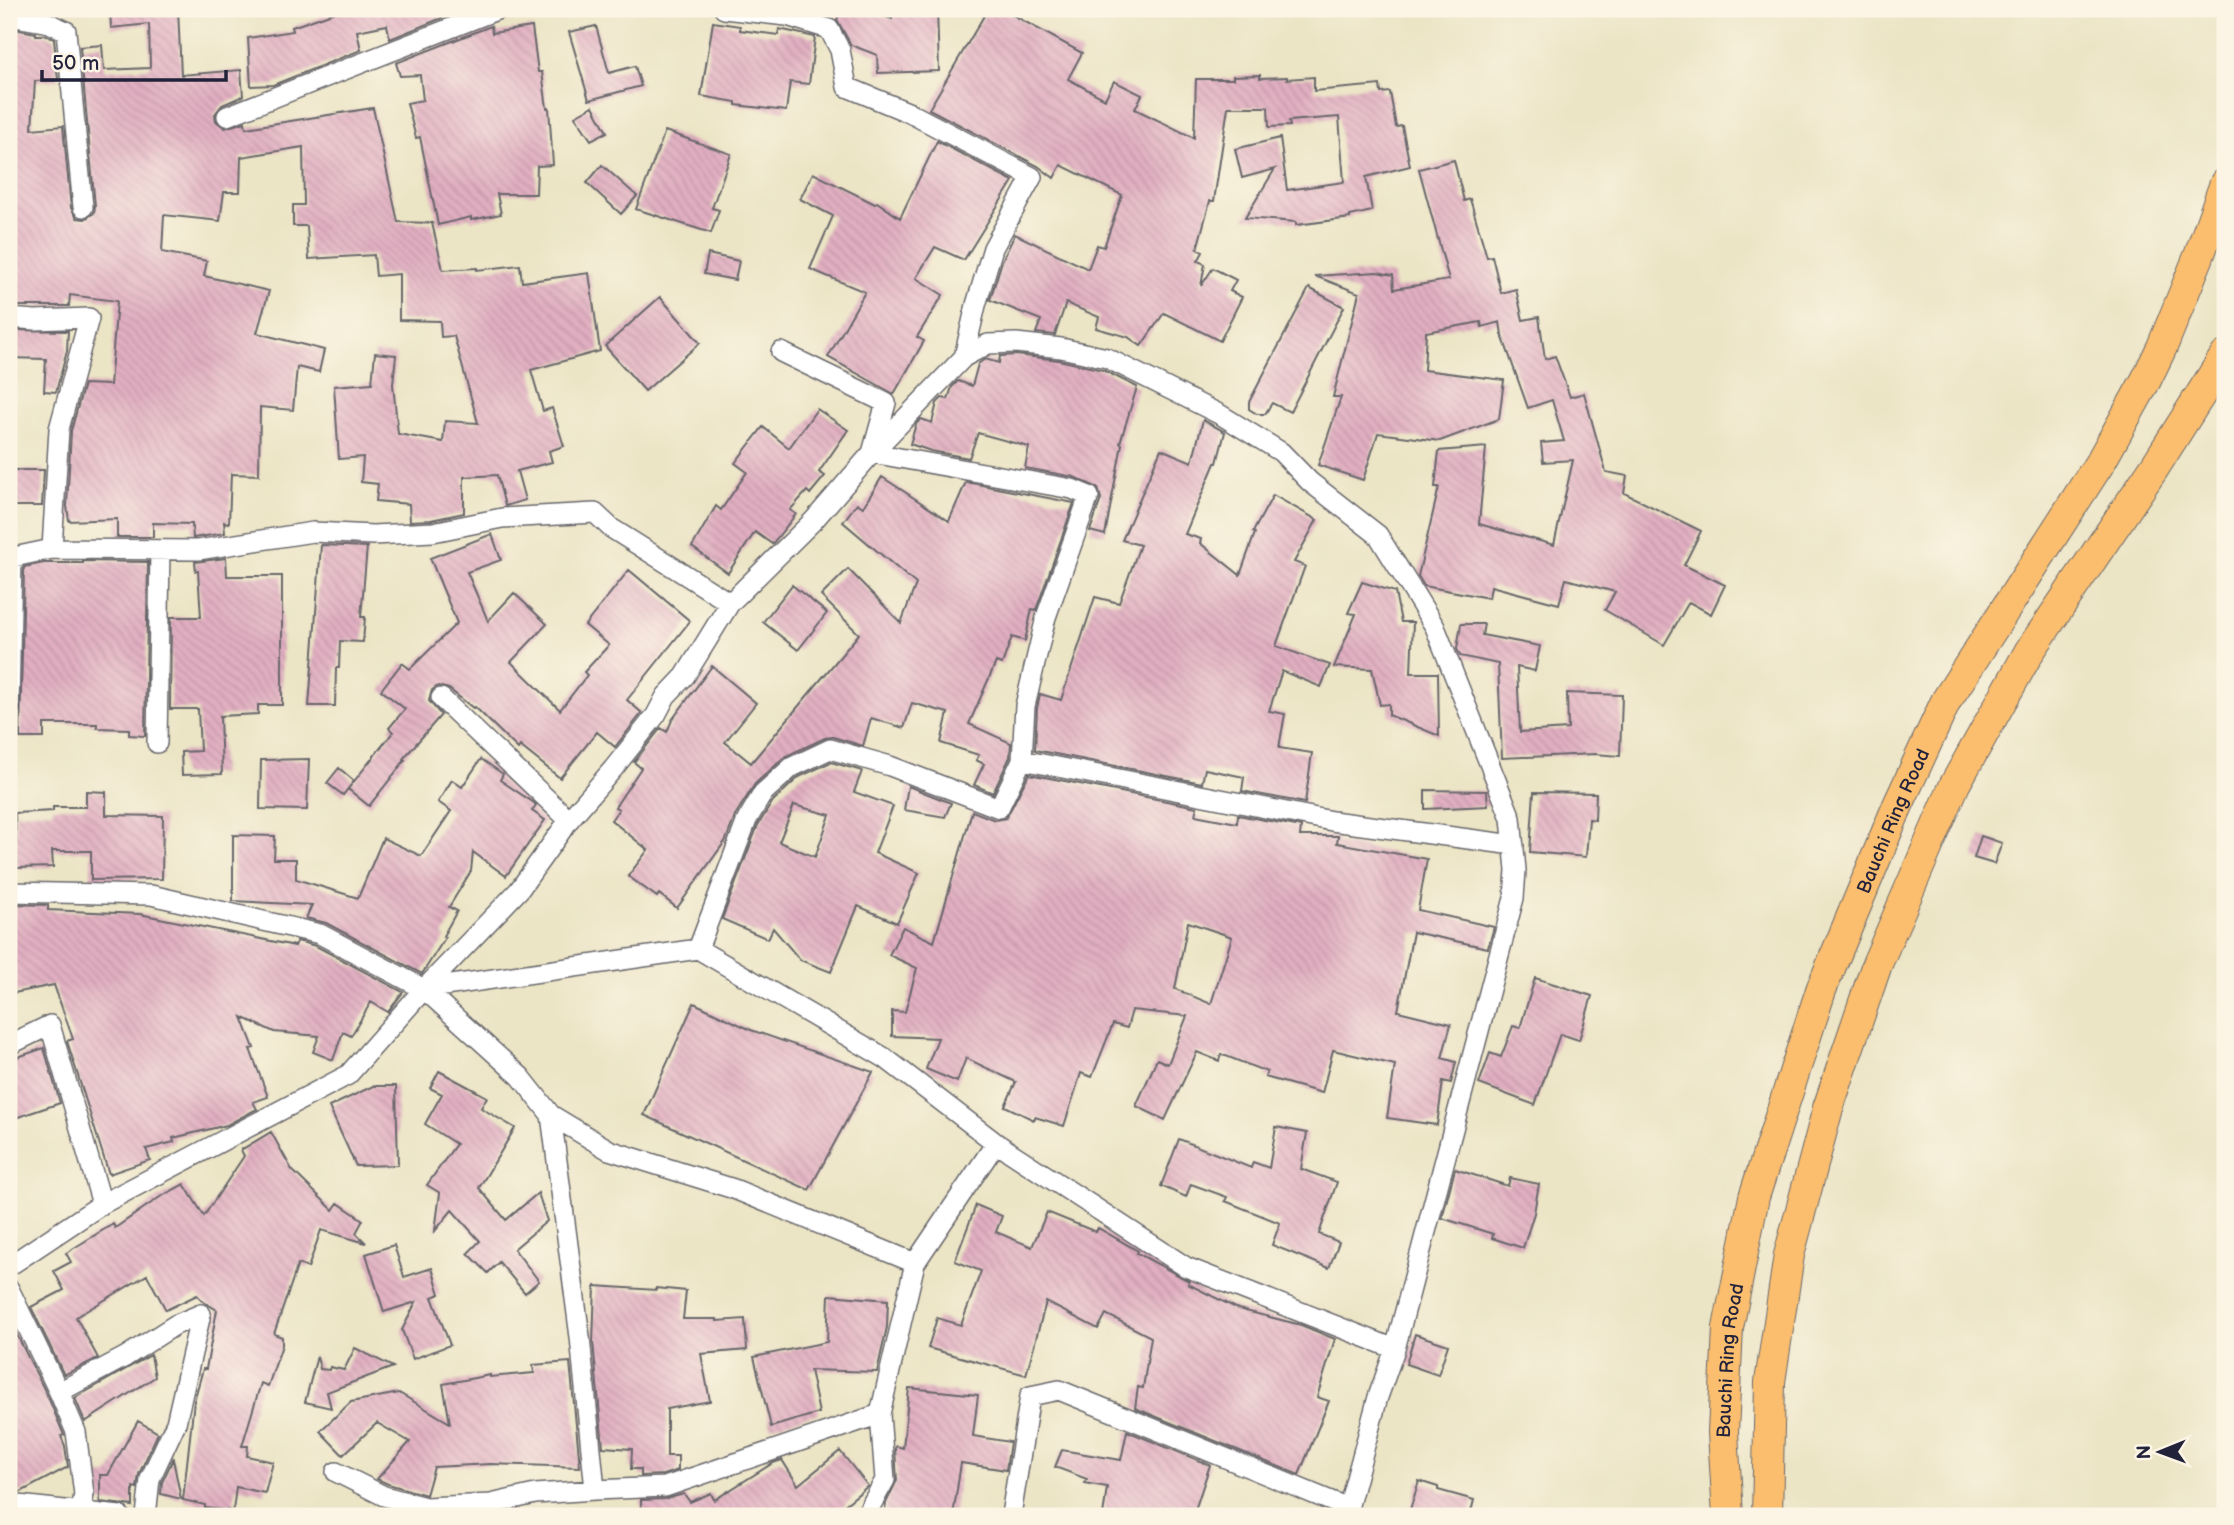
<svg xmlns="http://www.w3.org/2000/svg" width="2234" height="1525" font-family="'Balsamiq Sans',sans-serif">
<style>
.building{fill:url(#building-back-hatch);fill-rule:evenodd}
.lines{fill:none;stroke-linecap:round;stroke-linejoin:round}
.street-casing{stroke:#68666b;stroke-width:22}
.primary-casing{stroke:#68666b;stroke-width:32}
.street{stroke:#fff;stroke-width:19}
.primary{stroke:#fbbe6e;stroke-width:30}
.labels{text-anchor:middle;stroke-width:6;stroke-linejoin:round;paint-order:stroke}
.street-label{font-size:19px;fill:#22223b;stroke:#fcf5e5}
</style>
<defs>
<pattern id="building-back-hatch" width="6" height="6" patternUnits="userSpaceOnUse" patternTransform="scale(1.75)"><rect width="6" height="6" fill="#e1afc1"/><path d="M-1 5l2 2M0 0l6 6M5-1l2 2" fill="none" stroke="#c196a7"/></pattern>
</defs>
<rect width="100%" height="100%" fill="#fcf5e5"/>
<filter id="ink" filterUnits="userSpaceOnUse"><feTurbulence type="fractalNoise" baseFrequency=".0143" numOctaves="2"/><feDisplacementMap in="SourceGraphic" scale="14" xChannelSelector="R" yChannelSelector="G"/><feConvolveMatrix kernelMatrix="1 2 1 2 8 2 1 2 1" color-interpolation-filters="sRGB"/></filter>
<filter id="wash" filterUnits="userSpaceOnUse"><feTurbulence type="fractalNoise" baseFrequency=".00686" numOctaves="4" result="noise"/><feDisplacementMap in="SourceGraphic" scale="28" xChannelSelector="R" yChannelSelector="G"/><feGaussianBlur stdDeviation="1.57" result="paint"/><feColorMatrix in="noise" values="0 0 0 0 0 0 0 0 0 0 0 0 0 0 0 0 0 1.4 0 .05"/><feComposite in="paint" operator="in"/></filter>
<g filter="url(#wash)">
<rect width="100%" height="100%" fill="#ebe4c5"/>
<g id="blocks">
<!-- building -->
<path class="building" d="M 110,9 L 178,9 L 181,75 L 241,70 L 243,96 L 222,105 L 215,114 L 216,121 L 225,128 L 245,122 L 246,128 L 373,108 L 398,222 L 432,223 L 443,270 L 477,268 L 477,270 L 520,265 L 522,282 L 589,273 L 600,351 L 531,370 L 543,411 L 552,408 L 564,446 L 549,451 L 552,462 L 517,471 L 525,500 L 505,506 L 497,475 L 464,477 L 464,513 L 431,520 L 410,521 L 409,504 L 376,501 L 378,484 L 361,482 L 363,457 L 339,459 L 334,386 L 372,383 L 375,353 L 396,355 L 393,384 L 398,434 L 443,442 L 445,421 L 478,423 L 454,336 L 441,337 L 440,321 L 399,320 L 399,274 L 376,276 L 374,255 L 309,259 L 307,226 L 293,226 L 293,205 L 304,205 L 303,147 L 241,157 L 240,192 L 224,192 L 220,221 L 164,215 L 162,252 L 207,261 L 204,276 L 269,291 L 257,333 L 324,350 L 319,372 L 297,367 L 293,410 L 260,407 L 259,475 L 231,474 L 229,523 L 224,522 L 225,533 L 193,538 L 192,524 L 153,523 L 153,537 L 117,537 L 117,519 L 69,521 L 67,506 L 71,431 L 84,384 L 110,385 L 117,301 L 70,295 L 69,306 L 9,306 L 9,230 L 14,230 L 13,176 L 9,176 L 9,28 L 36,33 L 36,35 L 45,35 L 54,39 L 58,80 L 35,81 L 32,129 L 63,126 L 71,208 L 77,218 L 85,219 L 94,213 L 95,206 L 80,47 L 102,45 L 104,70 L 150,68 L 149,24 L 111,28 Z
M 344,9 L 441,9 L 442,18 L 390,39 L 387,25 L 357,31 L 361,50 L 273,85 L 251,86 L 248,38 L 293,31 L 292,27 Z
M 841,9 L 861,9 L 892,19 L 892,9 L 937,9 L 939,71 L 878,73 L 877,55 L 851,45 L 837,20 Z
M 988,9 L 1002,9 L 1082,53 L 1068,79 L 1105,99 L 1114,81 L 1142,95 L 1135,109 L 1194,138 L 1196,79 L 1233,79 L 1233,76 L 1260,75 L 1260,78 L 1287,77 L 1287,79 L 1314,77 L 1314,91 L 1380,85 L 1381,93 L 1390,92 L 1396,127 L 1402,126 L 1410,166 L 1366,177 L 1372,211 L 1350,216 L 1350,218 L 1296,225 L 1296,222 L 1245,218 L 1275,169 L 1242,178 L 1235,149 L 1280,138 L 1287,190 L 1344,182 L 1339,117 L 1289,121 L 1290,126 L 1269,127 L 1268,107 L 1228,107 L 1214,201 L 1210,201 L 1197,249 L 1203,252 L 1198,261 L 1205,264 L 1201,286 L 1213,268 L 1236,280 L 1230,291 L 1242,297 L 1220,341 L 1164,313 L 1141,346 L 1128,337 L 1096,328 L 1099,317 L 1066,303 L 1055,335 L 1036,333 L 1041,320 L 990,300 L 1002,261 L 1015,234 L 1088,269 L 1097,245 L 1104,247 L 1122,195 L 1061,165 L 1054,178 L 1038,166 L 929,109 Z
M 713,22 L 740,26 L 740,30 L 778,35 L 779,29 L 815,37 L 809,84 L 790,82 L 786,111 L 736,105 L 736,102 L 701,96 Z
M 491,26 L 492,33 L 532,27 L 538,72 L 542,72 L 547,108 L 549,108 L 553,165 L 537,166 L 536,194 L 497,194 L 501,214 L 471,220 L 471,217 L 438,225 L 420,137 L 416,138 L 407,103 L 423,100 L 420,75 L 400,76 L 396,63 Z
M 596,26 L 609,73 L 635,66 L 641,86 L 589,100 L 569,32 Z
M 593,106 L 607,132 L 591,140 L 575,116 Z
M 665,131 L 731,154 L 712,208 L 719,210 L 711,233 L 636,209 Z
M 937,141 L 1013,181 L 964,260 L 935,247 L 916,278 L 943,295 L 917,337 L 924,341 L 894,394 L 828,357 L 865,292 L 810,269 L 833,216 L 800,199 L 813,173 L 875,204 L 877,202 L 900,218 Z
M 1454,160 L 1464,201 L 1470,199 L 1487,257 L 1492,256 L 1501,293 L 1516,289 L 1523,320 L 1539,317 L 1545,359 L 1555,356 L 1570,397 L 1584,393 L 1606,472 L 1627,476 L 1624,493 L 1701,531 L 1684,565 L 1725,585 L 1711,614 L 1689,602 L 1664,645 L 1605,610 L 1615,592 L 1566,579 L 1559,604 L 1491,586 L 1489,598 L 1424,586 L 1418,576 L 1439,487 L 1435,487 L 1439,451 L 1486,447 L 1479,524 L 1554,545 L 1573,460 L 1543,462 L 1541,443 L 1564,441 L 1552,400 L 1528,408 L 1502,335 L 1500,322 L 1482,327 L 1481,322 L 1426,332 L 1424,370 L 1504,380 L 1499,419 L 1440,441 L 1378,433 L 1363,480 L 1318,465 L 1341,397 L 1333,397 L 1359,293 L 1315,276 L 1377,272 L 1393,275 L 1394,289 L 1449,280 L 1419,169 Z
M 602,165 L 637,196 L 621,214 L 587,183 Z
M 708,254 L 739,261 L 735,280 L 704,274 Z
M 1309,288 L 1344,307 L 1290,412 L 1272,403 L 1265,414 L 1257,414 L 1249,409 L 1249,402 Z
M 660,297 L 700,343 L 645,391 L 605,346 Z
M 9,330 L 68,331 L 67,351 L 56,392 L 44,391 L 46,359 L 9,358 Z
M 1016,355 L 1059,360 L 1103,370 L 1137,387 L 1120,443 L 1122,444 L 1105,535 L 1090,531 L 1101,499 L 1098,488 L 1074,477 L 1025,468 L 1029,447 L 978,433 L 969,458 L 931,451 L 910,444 L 916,424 L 921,419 L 932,423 L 937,403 L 942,398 L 948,399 L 952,387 L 958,381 L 972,386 L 978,364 L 985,359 L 999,363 L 1000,356 Z
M 817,409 L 848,430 L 819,472 L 825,476 L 810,494 L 807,491 L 790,510 L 796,514 L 773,543 L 772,544 L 755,532 L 728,573 L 692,547 L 716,506 L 721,510 L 747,472 L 735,463 L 763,427 L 789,448 Z
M 1203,420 L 1225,432 L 1217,463 L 1215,463 L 1185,534 L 1201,539 L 1200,543 L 1240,575 L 1255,533 L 1253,532 L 1273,495 L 1317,520 L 1294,562 L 1305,566 L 1276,646 L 1330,665 L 1321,687 L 1282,671 L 1269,711 L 1285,714 L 1279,748 L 1312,753 L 1305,803 L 1242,791 L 1244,777 L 1205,769 L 1202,783 L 1035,750 L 1037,708 L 1040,694 L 1061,700 L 1095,597 L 1119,603 L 1140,545 L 1122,540 L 1161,449 L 1192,462 Z
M 9,470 L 44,470 L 42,506 L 9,506 Z
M 882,477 L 949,521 L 966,482 L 1074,503 L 1036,610 L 1032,609 L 1025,641 L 1012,637 L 1002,664 L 996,662 L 969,724 L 1011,743 L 1010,757 L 993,793 L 974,785 L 984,764 L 976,760 L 979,755 L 941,743 L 948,713 L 912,703 L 904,728 L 871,718 L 863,746 L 833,737 L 825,738 L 786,756 L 755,784 L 736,814 L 726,840 L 677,908 L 659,894 L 657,897 L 628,876 L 648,850 L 611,820 L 619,809 L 615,807 L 641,768 L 634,762 L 661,728 L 667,732 L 672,720 L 712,666 L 756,703 L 725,742 L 751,763 L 859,634 L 821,596 L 848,569 L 901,623 L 916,584 L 843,522 L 857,503 L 863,507 Z
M 492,534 L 501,560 L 467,572 L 488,621 L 514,593 L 547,624 L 511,662 L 560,710 L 587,675 L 584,672 L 609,645 L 585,625 L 629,570 L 690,621 L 627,700 L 642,713 L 615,747 L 597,732 L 560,778 L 520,746 L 518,749 L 475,707 L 473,708 L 449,689 L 438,686 L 432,690 L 429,701 L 441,715 L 403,759 L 405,760 L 369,806 L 348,789 L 393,732 L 389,728 L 405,709 L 381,690 L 402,663 L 410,669 L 457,623 L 430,558 Z
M 321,545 L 367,547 L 361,617 L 365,617 L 363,642 L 340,641 L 339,668 L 336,668 L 335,706 L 309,706 Z
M 226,558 L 227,576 L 282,576 L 282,705 L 258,705 L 258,714 L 220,716 L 222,774 L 182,775 L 181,752 L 200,751 L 198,709 L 170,709 L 171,617 L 201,617 L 198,571 L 196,571 L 195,562 Z
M 83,561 L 148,562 L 145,736 L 129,735 L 129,729 L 97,728 L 97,724 L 44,724 L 44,738 L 20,738 L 24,567 L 44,563 L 83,563 Z
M 1362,582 L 1395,592 L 1401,622 L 1413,622 L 1411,673 L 1438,673 L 1439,736 L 1389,715 L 1389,704 L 1380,705 L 1372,669 L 1334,667 L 1356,614 L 1348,613 Z
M 792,585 L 827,613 L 798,650 L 763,622 Z
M 1461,624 L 1484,624 L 1482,635 L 1540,646 L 1535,671 L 1517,667 L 1520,732 L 1568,729 L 1567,693 L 1622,695 L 1620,756 L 1595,754 L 1502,758 L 1498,664 L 1460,656 L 1457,649 Z
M 309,759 L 307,810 L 260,809 L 261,760 Z
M 481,759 L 503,774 L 500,780 L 534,803 L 536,805 L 532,811 L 545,820 L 506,876 L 473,852 L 471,871 L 449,907 L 457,911 L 443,936 L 445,938 L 422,974 L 326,923 L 306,918 L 312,905 L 233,901 L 233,835 L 275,836 L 274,859 L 296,859 L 296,879 L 358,898 L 383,838 L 421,856 L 451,811 L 438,802 L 452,780 L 462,787 Z
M 831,762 L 862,771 L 854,792 L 893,806 L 875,853 L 919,873 L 897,923 L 858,906 L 831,972 L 800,960 L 773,928 L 768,939 L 722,919 L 758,825 L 773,801 L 799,777 ZM 794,805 L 830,815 L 815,857 L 779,842 Z
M 339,768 L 354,781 L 343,795 L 327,783 Z
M 1029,774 L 1197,807 L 1195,815 L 1237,823 L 1238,815 L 1301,827 L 1300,836 L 1338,836 L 1337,843 L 1427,859 L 1418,910 L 1494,927 L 1488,948 L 1413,932 L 1398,1011 L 1451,1024 L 1442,1058 L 1456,1062 L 1451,1083 L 1443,1081 L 1437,1125 L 1387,1118 L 1395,1065 L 1333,1050 L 1322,1093 L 1265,1077 L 1267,1072 L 1221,1054 L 1219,1061 L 1197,1052 L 1165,1120 L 1136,1106 L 1157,1059 L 1168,1064 L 1187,1016 L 1132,1010 L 1127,1028 L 1113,1024 L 1092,1077 L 1081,1073 L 1064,1126 L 1035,1117 L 1034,1120 L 1005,1106 L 1016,1082 L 966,1058 L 957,1082 L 926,1069 L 938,1038 L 892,1036 L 892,1011 L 905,1012 L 917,968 L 889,955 L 903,927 L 934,942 L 972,811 L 995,820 L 1006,818 ZM 1188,922 L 1232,937 L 1211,1004 L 1175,989 Z
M 908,786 L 951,803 L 945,817 L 904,810 Z
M 1425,790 L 1487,791 L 1488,806 L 1425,809 Z
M 86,791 L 106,792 L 106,815 L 163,816 L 162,879 L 91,880 L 91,851 L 52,851 L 53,867 L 17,868 L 15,813 L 53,811 L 53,807 L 86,807 Z
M 1534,792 L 1596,793 L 1595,820 L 1589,819 L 1586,857 L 1530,852 Z
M 1981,836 L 2002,843 L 1994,864 L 1974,858 Z
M 9,904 L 48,905 L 48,910 L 140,914 L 295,946 L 297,941 L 316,946 L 403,992 L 388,1012 L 371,1002 L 351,1036 L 343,1032 L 333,1060 L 313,1052 L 319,1036 L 274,1032 L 242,1017 L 254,1048 L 250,1049 L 268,1097 L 253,1102 L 257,1109 L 227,1125 L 173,1138 L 174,1142 L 146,1149 L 150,1160 L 109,1174 L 67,1041 L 73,1039 L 54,985 L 9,994 Z
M 1535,978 L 1592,996 L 1579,1040 L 1560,1034 L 1535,1105 L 1479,1084 L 1490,1053 L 1501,1057 L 1513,1026 L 1520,1028 Z
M 694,1003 L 751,1030 L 873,1072 L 809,1190 L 644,1115 Z
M 44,1048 L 60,1103 L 9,1120 L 9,1060 Z
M 439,1071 L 487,1097 L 481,1108 L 515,1128 L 479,1188 L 506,1220 L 538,1193 L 547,1221 L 514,1249 L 539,1281 L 525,1293 L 499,1262 L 488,1273 L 468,1253 L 480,1241 L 452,1210 L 435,1231 L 440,1193 L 427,1185 L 456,1144 L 425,1124 L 442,1094 L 430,1088 Z
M 373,1086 L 396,1086 L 398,1165 L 356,1166 L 329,1107 Z
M 1276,1127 L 1307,1133 L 1301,1169 L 1337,1182 L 1319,1234 L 1339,1242 L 1329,1268 L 1272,1245 L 1280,1223 L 1225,1201 L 1227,1197 L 1191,1184 L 1186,1197 L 1161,1186 L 1179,1139 L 1251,1168 L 1253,1162 L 1269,1168 Z
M 271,1132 L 292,1170 L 333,1210 L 338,1203 L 363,1220 L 356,1233 L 366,1243 L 321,1230 L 308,1268 L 298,1264 L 274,1334 L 282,1337 L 282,1345 L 268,1386 L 261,1383 L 242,1446 L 248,1446 L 247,1456 L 273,1462 L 265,1493 L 236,1487 L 233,1511 L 205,1508 L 205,1505 L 183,1500 L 194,1401 L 203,1369 L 206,1369 L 217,1310 L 204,1302 L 197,1295 L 166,1310 L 147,1275 L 76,1317 L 98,1358 L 64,1375 L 31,1307 L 64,1290 L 54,1271 L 71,1262 L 66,1253 L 113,1224 L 115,1228 L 160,1197 L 184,1184 L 204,1216 L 244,1156 L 241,1150 Z
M 1455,1169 L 1508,1186 L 1510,1178 L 1539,1184 L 1534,1213 L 1523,1248 L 1492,1238 L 1493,1234 L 1442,1218 Z
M 976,1205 L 1002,1216 L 996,1232 L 1032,1247 L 1047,1212 L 1096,1232 L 1098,1228 L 1138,1251 L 1137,1253 L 1189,1281 L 1188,1284 L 1238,1309 L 1301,1325 L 1335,1339 L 1317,1397 L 1329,1401 L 1299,1475 L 1135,1408 L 1138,1387 L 1143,1388 L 1151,1337 L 1106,1314 L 1098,1329 L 1046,1302 L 1026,1375 L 928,1348 L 937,1318 L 961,1325 L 981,1271 L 955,1261 Z
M 394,1245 L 404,1277 L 432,1268 L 440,1294 L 432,1297 L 450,1345 L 413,1359 L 402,1330 L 416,1302 L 384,1312 L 366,1254 Z
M 595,1286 L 656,1290 L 656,1288 L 686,1291 L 683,1319 L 717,1319 L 717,1321 L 745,1319 L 747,1350 L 701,1354 L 710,1401 L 667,1409 L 667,1456 L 678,1456 L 678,1470 L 663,1475 L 641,1476 L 641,1469 L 631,1469 L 632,1449 L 603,1447 L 593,1342 Z
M 829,1295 L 888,1300 L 887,1327 L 877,1372 L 810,1370 L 819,1413 L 771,1427 L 754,1357 L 827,1342 Z
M 9,1319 L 48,1397 L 64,1435 L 61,1436 L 65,1446 L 68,1467 L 19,1493 L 9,1492 Z
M 1415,1334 L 1448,1345 L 1438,1375 L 1406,1364 Z
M 355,1348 L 393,1367 L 327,1392 L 331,1408 L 305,1402 L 317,1356 L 320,1369 L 329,1370 L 330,1367 L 344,1370 Z
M 151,1355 L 155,1377 L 85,1422 L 75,1398 Z
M 570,1362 L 580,1467 L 491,1464 L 434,1467 L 426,1495 L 388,1484 L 377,1479 L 410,1442 L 377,1423 L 343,1455 L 320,1431 L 351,1402 L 399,1393 L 450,1423 L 443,1384 L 490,1375 L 490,1377 L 534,1373 L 533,1365 Z
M 909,1388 L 978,1395 L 973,1436 L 1010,1442 L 1006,1470 L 961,1463 L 953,1516 L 884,1516 L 886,1503 L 897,1480 L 895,1449 L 896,1446 L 903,1448 Z
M 138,1421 L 158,1433 L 139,1474 L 137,1488 L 133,1487 L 133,1506 L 100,1502 L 100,1475 L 108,1475 Z
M 1127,1431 L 1210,1465 L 1193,1516 L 1103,1516 L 1107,1487 L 1085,1483 L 1087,1479 L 1055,1467 L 1062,1450 L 1121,1460 Z
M 840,1451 L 868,1486 L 831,1516 L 641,1516 L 641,1500 L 666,1499 L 684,1494 L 690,1502 L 711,1493 L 714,1500 L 773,1463 L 782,1460 L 798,1485 Z
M 173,1459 L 181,1499 L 161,1494 L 162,1482 Z
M 1419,1481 L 1438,1487 L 1438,1490 L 1474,1500 L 1470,1516 L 1408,1516 Z"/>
</g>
</g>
<g filter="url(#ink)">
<use href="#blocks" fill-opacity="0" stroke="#68666b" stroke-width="2"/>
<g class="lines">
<defs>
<path id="street" d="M 724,9 L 787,16 L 829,29 L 840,50 L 847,87 L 910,113 L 1032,177 L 993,248 L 976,305 L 964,357
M 9,16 L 49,23 L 66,31 L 83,207
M 227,116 L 499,9
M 9,318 L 35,320 L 89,318 L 59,429 L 52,549
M 9,558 L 52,549 L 198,550 L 313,532 L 373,535 L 433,532 L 502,518 L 595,513 L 611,528 L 730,603
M 441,698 L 569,820
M 9,708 L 12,558
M 157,743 L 160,550
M 1022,760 L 1332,821 L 1514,845
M 9,892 L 151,895 L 320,934 L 424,989 L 521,1077 L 551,1115 L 609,1150 L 734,1189 L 915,1263 L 996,1143 L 1186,1267 L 1395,1349
M 698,949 L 747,820 L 763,793 L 792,767 L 830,749 L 890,766 L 999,808 L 1022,760 L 1025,706 L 1046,617 L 1089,496 L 1072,489 L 872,453 L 886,403 L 781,352
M 424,989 L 698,949 L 885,1058 L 996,1143
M 9,1045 L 50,1025 L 102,1204
M 551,1115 L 580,1337 L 595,1490 L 665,1487 L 880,1414
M 9,1266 L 102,1204 L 348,1075 L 424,989 L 519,890 L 569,820 L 613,769 L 656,715 L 666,696 L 685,676 L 730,603 L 814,520 L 872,453 L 964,357 L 988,344 L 1016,343 L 1061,348 L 1107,358 L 1221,415 L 1281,452 L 1310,482 L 1378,535 L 1435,627 L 1511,818 L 1516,870 L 1514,898 L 1395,1349 L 1378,1397 L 1346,1516
M 9,1289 L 59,1392 L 125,1357 L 175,1325 L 201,1314
M 59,1392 L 76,1432 L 84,1494 L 81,1512
M 336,1472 L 384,1496 L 425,1507 L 491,1504 L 535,1494 L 595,1490
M 9,1504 L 120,1516
M 146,1516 L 150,1479 L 176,1423 L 201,1314
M 865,1516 L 885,1480 L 880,1414 L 915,1263
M 1014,1516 L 1011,1515 L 1030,1396 L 1059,1390 L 1348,1508"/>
<g id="primary">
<path id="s1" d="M 1728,1516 L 1723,1432 L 1728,1328 L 1754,1197 L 1821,990 L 1898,805 L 1946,701 L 2101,461 L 2146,380 L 2162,347 L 2199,256 L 2225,183"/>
<path d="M 1767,1516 L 1770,1382 L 1789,1255 L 1828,1108 L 1877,964 L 1955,784 L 2029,652 L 2154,468 L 2225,356"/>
</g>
</defs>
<!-- street casing -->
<use href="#street" class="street-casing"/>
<!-- primary casing -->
<use href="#primary" class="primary-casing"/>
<!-- street -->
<use href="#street" class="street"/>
<!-- primary -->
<use href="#primary" class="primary"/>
</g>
</g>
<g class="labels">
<!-- street labels -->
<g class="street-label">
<text dy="7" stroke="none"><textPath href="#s1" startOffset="723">Bauchi Ring Road</textPath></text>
<text dy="7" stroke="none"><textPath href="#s1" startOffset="156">Bauchi Ring Road</textPath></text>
</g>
</g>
<!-- margin -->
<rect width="2234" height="1525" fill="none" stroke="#fcf5e5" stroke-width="35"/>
<!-- north arrow -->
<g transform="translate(2160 1452) rotate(269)" stroke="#fcf5e5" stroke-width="5" paint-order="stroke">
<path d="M0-5L12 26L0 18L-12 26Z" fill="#22223b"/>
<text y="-10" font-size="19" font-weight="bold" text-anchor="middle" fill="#22223b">N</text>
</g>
<!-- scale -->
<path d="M42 70v10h184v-10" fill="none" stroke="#22223b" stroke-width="3.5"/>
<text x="52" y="70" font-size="21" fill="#22223b" stroke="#fcf5e5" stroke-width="5" paint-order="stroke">50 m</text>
</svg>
